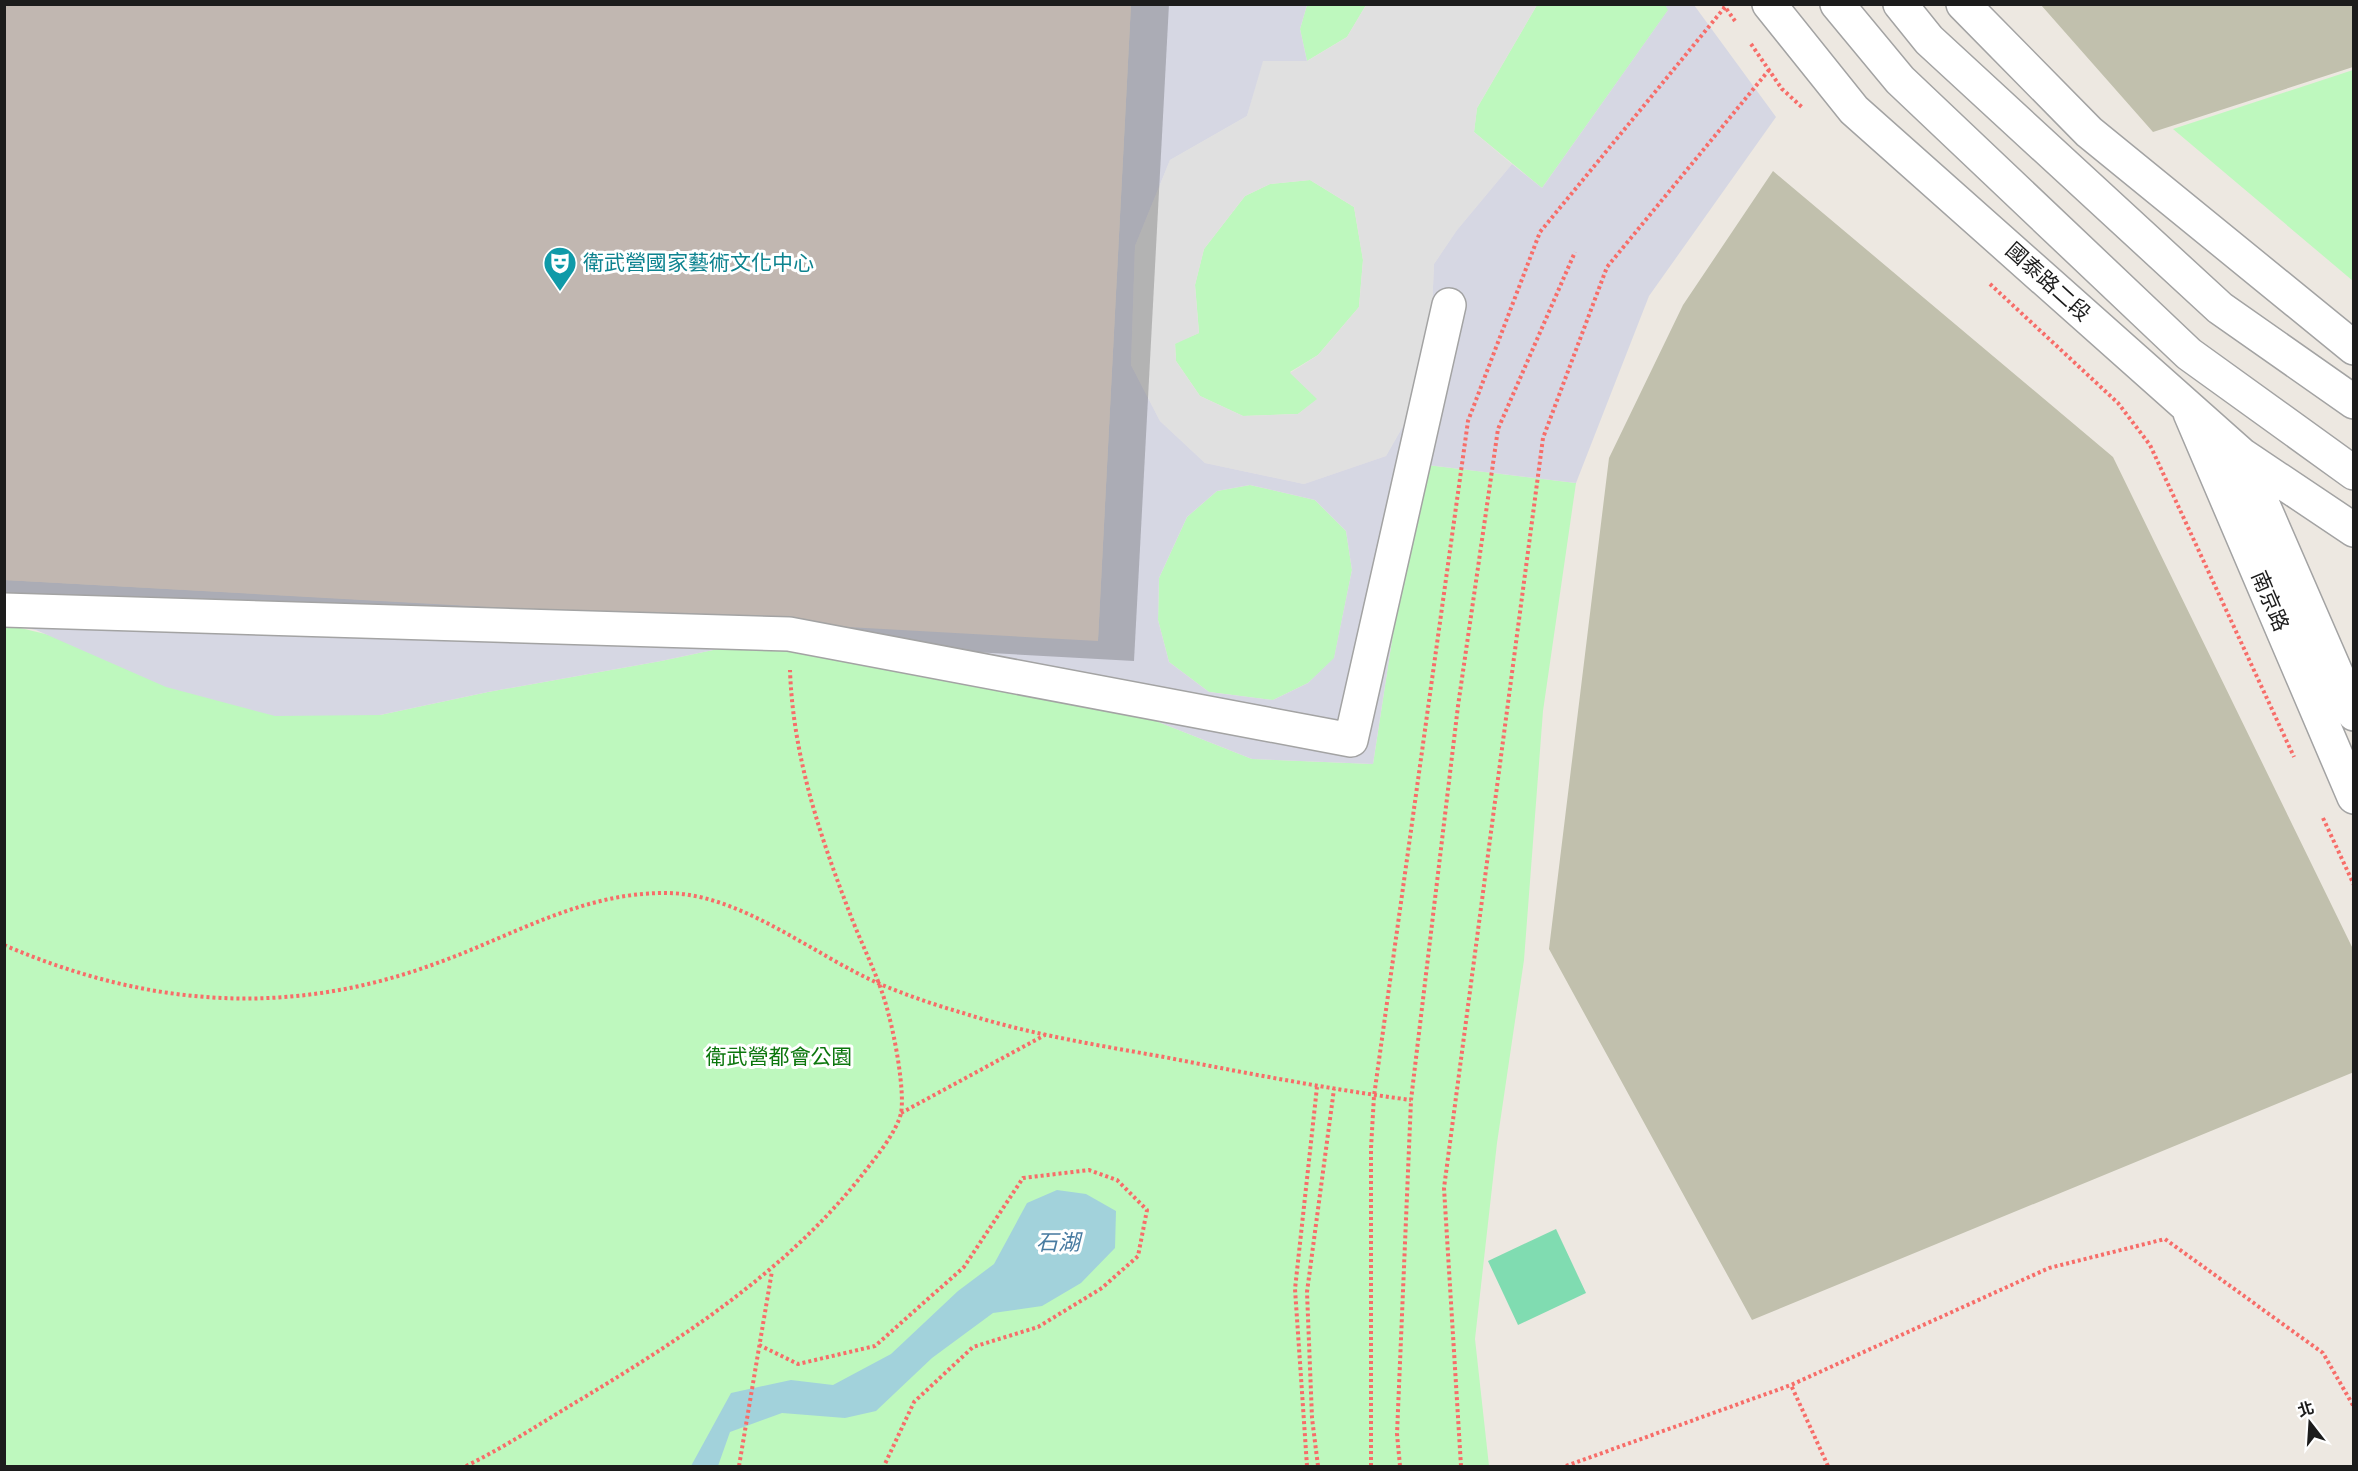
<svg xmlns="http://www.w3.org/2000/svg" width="2358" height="1471" font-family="Rubik,'Noto Sans TC',sans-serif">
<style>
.construction{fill:#c1c0ad}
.park{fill:#bef8be}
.pitch{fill:#80dcb1}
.parking{fill:#e0e0e0;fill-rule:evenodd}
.plaza{fill:#d6d7e3;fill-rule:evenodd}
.water{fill:#a2d2db}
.shadow{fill:#0003}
.building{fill:#c1b7b1}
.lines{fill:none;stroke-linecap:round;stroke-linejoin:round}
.minor-casing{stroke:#a3a3a3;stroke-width:36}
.path{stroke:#f76d69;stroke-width:4;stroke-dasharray:3 3;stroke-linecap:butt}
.minor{stroke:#fff;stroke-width:33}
.labels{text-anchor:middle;stroke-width:6;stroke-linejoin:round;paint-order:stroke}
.culture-label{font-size:21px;fill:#0d838f;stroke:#fff;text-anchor:start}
.street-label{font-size:21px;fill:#1c1c1c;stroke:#fff}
.park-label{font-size:21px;fill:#0d770e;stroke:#fff}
.water-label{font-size:22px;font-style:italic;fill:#487ba1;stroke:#fff}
</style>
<rect width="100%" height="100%" fill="#ede8e1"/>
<!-- construction -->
<path class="construction" d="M 2041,5 L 2353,5 L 2353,67 L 2153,132 Z
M 1773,171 L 2113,457 L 2353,949 L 2354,1072 L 1752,1320 L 1549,949 L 1609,458 L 1683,305 Z"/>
<!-- park -->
<path class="park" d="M 1665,4 L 1669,9 L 1542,188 L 1474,132 L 1477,108 L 1537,5 Z
M 1307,5 L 1366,5 L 1347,37 L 1307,61 L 1300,29 Z
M 2353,70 L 2354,70 L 2353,281 L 2173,129 Z
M 1310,180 L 1354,207 L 1363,260 L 1359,307 L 1318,355 L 1290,372 L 1318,399 L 1298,414 L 1243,416 L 1200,396 L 1176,361 L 1175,343 L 1199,333 L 1195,285 L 1204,249 L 1245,196 L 1270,184 Z
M 1419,464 L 1576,483 L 1543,711 L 1524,960 L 1497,1143 L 1475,1339 L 1489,1466 L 5,1466 L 4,624 L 380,715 L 488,692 L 661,661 L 789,634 L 1078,682 L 1161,723 L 1252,759 L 1373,764 Z
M 1250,485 L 1315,500 L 1346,531 L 1352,570 L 1334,659 L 1308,683 L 1273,700 L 1209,692 L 1169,662 L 1158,620 L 1159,578 L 1187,517 L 1217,491 Z"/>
<!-- pitch -->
<path class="pitch" d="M 1556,1229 L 1586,1293 L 1518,1325 L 1488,1261 Z"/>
<!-- parking -->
<path class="parking" d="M 1366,5 L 1537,5 L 1477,108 L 1474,132 L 1512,164 L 1457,230 L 1434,264 L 1432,310 L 1418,400 L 1386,456 L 1304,484 L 1205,463 L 1160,421 L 1131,365 L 1135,246 L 1170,160 L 1247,116 L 1262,61 L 1307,61 L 1347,37 ZM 1310,180 L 1354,207 L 1363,260 L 1359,307 L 1318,355 L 1290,373 L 1317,399 L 1298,414 L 1243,416 L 1200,396 L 1176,361 L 1175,344 L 1199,333 L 1195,285 L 1204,249 L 1245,196 L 1270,184 Z"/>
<!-- plaza -->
<path class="plaza" d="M 1131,5 L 1307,5 L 1300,29 L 1307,61 L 1263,61 L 1247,116 L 1170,160 L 1135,246 L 1131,365 L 1160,421 L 1205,463 L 1304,484 L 1386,456 L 1418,400 L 1432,310 L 1434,264 L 1457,230 L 1512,164 L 1542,188 L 1668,10 L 1665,5 L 1694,5 L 1776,117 L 1649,296 L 1576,483 L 1419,464 L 1373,764 L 1252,759 L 1161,723 L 1078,682 L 789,634 L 661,661 L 488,692 L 380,715 L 275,716 L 166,687 L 36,630 L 5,624 L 4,580 L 1098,640 ZM 1250,485 L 1315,500 L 1346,531 L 1352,570 L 1334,658 L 1308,683 L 1273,700 L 1209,692 L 1169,662 L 1158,620 L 1159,578 L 1187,517 L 1217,491 Z"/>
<!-- water -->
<path class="water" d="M 1057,1190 L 1086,1194 L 1116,1211 L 1115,1248 L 1081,1283 L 1042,1306 L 993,1313 L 932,1358 L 876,1411 L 845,1418 L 782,1413 L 730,1432 L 718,1466 L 691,1466 L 731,1393 L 791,1380 L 833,1385 L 891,1354 L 958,1291 L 994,1264 L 1027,1203 Z"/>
<!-- shadow -->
<path class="shadow" d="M 4,4 L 1169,4 L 1134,661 L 4,598 Z"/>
<!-- building -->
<path class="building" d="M 4,4 L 1131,4 L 1098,641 L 4,580 Z"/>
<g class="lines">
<defs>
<path id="minor" d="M 1769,4 L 1854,110 L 2242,455 L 2354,530
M 1837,4 L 1900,80 L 2189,354 L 2354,473
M 1900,4 L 1929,40 L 2220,308 L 2354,402
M 1963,4 L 2089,132 L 2354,348
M 2190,413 L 2354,797
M 2241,454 L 2354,714
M 4,610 L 789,634 L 1351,740 L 1449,305"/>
</defs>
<!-- minor casing -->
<use href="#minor" class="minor-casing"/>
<!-- path -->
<path class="path" d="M 1723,4 L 1735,21
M 1751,44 L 1782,89 L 1803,108
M 1990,284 L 2118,403 L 2150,445 L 2294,757
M 2323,818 L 2354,885
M 4,945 C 153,1009 296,1018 448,959 C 519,932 585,893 664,893 C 739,892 813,955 880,984 C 906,995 935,1005 963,1013 C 1028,1034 1097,1045 1164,1057 C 1246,1073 1328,1089 1411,1100
M 901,1113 L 1045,1035
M 759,1345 L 798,1364 L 875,1346 L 964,1267 L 1023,1178 L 1089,1170 L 1117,1180 L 1147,1210 L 1138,1256 L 1102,1288 L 1038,1327 L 973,1347 L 914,1402 L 884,1466
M 466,1466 C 503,1448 538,1425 573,1404 C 680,1340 789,1270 866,1170 C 877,1156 897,1131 901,1113 C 905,1092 895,1038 889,1016 C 881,982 865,952 852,919 C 821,839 793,758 790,670
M 739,1466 L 772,1271
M 1307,1466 L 1295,1289 L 1317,1087
M 1318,1466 L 1312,1418 L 1307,1292 L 1334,1089
M 1371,1466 L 1371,1148 L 1374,1096 L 1468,421 L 1540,232 L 1725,7
M 1400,1466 L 1397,1434 L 1411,1100 L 1458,706 L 1498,429 L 1575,252
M 1461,1466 L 1444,1188 L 1543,438 L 1607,267 L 1769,70
M 1566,1466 L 1791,1385
M 1828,1466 L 1791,1385 L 2049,1268 L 2165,1239 L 2323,1353 L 2354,1407"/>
<!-- minor -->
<use href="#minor" class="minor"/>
</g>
<!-- icons -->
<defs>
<symbol id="theatre-pin" viewBox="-11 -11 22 30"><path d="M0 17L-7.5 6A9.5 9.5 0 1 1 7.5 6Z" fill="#0f9aa8" stroke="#fff"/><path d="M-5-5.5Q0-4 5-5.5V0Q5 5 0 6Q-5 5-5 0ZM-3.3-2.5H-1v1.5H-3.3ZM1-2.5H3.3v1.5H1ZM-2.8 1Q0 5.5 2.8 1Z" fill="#fff"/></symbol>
</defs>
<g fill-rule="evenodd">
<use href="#theatre-pin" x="541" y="244" width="38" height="52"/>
</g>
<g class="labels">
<!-- culture labels -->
<g class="culture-label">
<text x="583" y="270">衛武營國家藝術文化中心</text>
</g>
<!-- street labels -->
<g class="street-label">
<text transform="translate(2048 282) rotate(42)" y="7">國泰路二段</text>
<text transform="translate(2270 601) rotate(67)" y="7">南京路</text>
</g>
<!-- park labels -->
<g class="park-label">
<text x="779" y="1064">衛武營都會公園</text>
</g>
<!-- water labels -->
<g class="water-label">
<text x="1058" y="1250">石湖</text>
</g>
</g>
<!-- border -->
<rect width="2358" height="1471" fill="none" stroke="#1c1c1c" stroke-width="12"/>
<!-- north arrow -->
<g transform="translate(2310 1423) rotate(343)" stroke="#ffffff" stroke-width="4.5" paint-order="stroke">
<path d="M0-4.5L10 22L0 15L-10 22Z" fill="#1c1c1c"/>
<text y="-9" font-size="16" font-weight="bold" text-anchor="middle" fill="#1c1c1c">北</text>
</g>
</svg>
